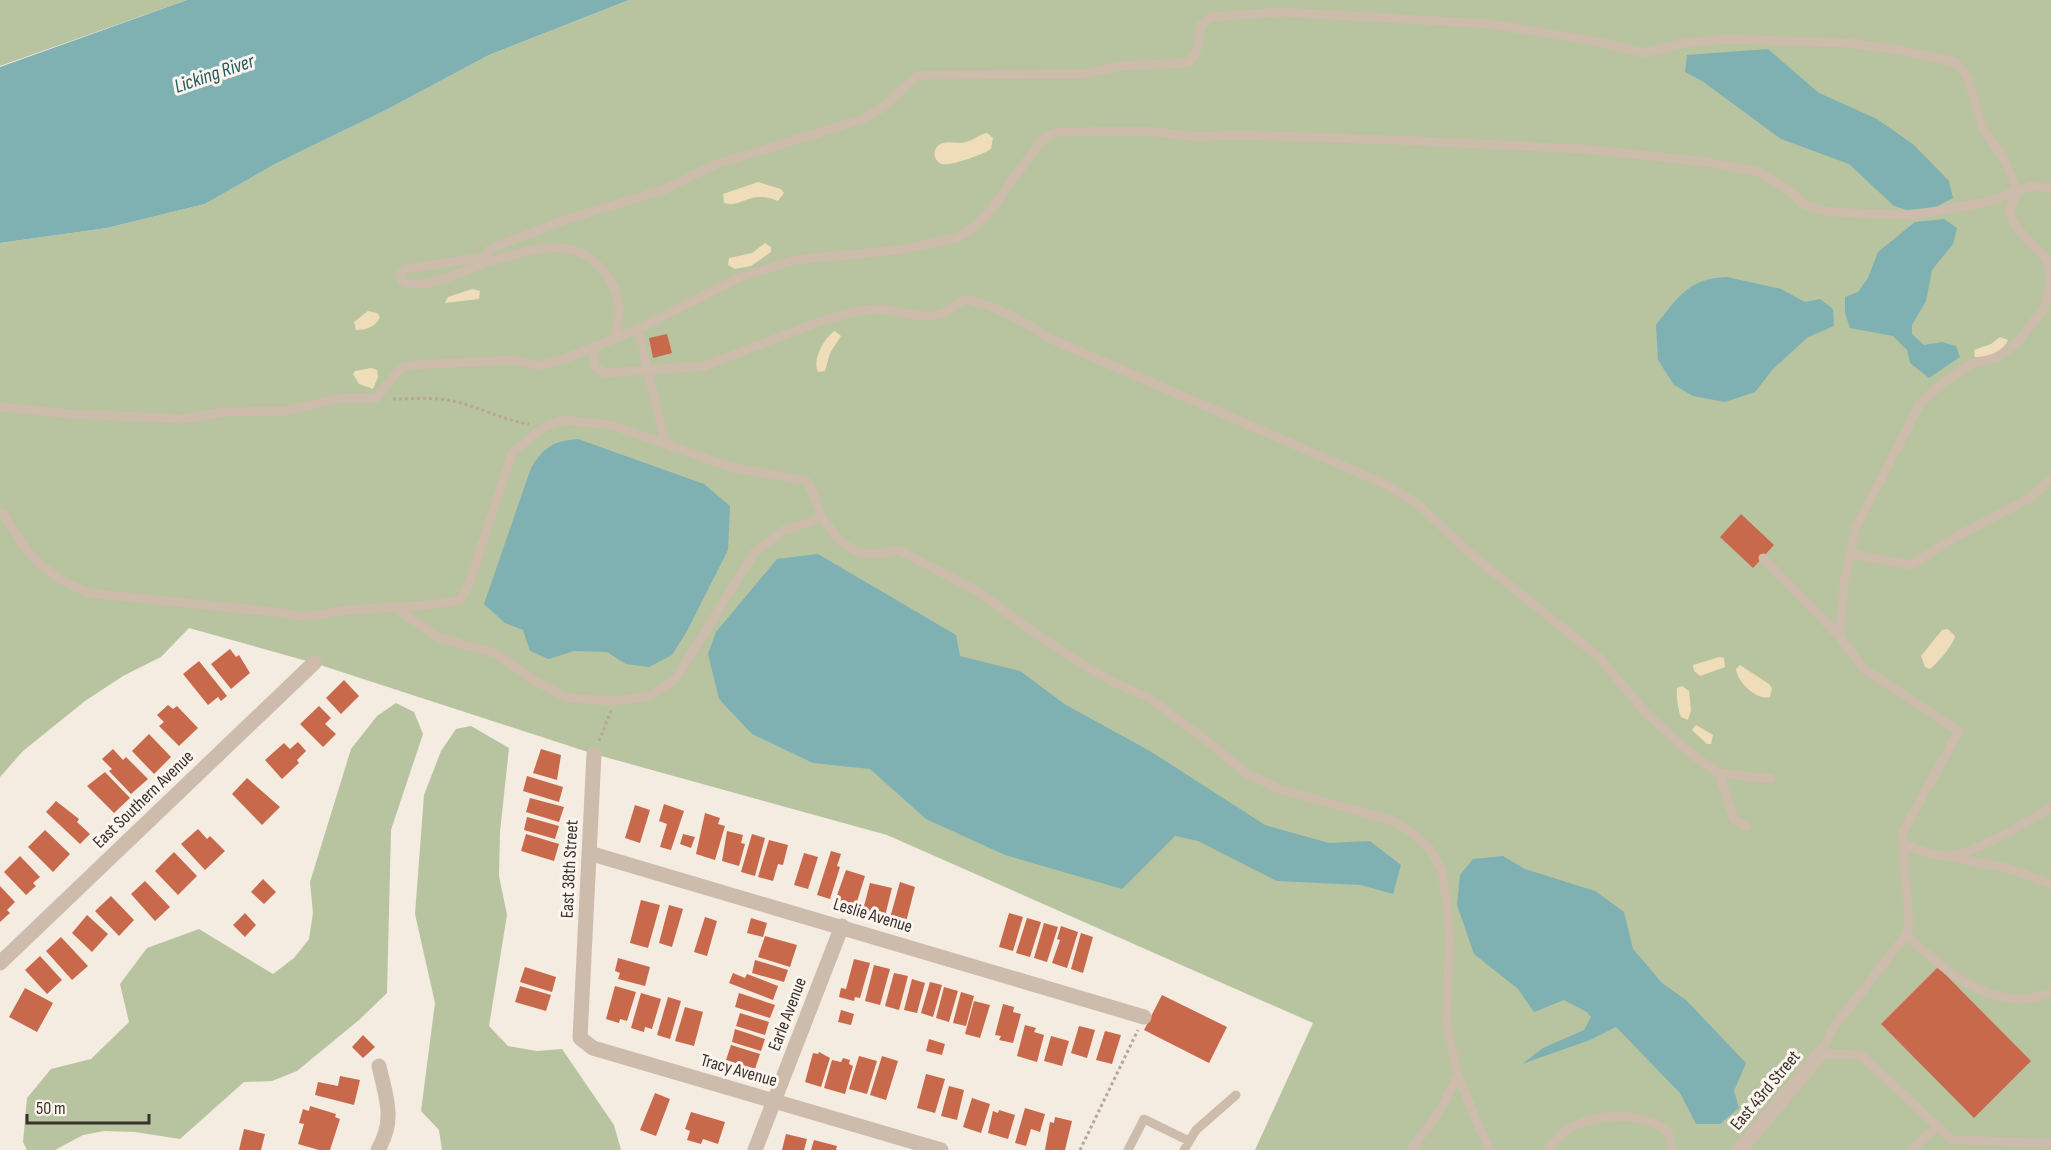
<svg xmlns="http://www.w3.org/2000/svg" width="2051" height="1150" font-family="'Sofia Sans Condensed',sans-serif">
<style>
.green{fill:#b8c4a0}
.sand{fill:#efdcb8}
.water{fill:#7fb0b2}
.building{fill:#c8694b}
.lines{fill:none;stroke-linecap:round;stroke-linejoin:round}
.path{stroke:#b9a596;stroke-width:3;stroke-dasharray:3 3;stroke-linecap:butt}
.lane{stroke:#cdbbac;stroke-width:9}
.street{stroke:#cdbbac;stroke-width:15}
.labels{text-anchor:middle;stroke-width:6;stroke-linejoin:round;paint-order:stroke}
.street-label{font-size:18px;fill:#3b302b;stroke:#fbf5ee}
.water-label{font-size:20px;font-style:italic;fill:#1f5a5e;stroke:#fbf5ee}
</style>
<rect width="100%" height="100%" fill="#f4ebe1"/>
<!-- green -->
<path class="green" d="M 0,0 L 187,0 L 0,66 Z
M 629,0 L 2051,0 L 2051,1150 L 1255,1150 L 1313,1023 L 887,835 L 594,754 L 314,663 L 189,628 L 161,657 L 123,676 L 85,701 L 23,751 L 0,777 L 0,243 L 107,228 L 205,204 L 277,163 L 386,110 L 489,55 Z
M 396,703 L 414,712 L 423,734 L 391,830 L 387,993 L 359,1020 L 297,1071 L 272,1081 L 244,1082 L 180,1139 L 135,1132 L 104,1131 L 83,1135 L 55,1150 L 27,1150 L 23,1142 L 27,1098 L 51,1069 L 91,1059 L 129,1022 L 120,984 L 147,948 L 199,929 L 273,974 L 294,958 L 309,939 L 313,913 L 310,882 L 351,749 L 377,716 Z
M 471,726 L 509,748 L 500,832 L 499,876 L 507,915 L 489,1026 L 508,1046 L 537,1051 L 562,1049 L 614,1125 L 621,1150 L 442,1150 L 439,1130 L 421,1111 L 435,1003 L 415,914 L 424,795 L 441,751 L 456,729 Z"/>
<!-- sand -->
<path class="sand" d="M 987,133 L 993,138 L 991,149 C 982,155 951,166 942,164 C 932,161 932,146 943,143 C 950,141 958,144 966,142 C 974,140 980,134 987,133 Z
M 758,182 L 781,189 L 784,193 L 778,201 C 749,189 742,209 724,203 L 723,194 Z
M 765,243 L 771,247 L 771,252 L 751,266 L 735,269 L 728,265 L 729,258 L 752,253 Z
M 472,289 L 480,291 L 479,299 L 445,303 L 448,297 Z
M 368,311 L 377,313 L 380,317 C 376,327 366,330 356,330 L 354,322 Z
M 835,331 L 841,336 L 830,353 L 825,371 L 818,372 C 812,361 824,337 835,331 Z
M 2000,337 L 2008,340 C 2003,352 1988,357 1975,357 L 1974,350 L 1991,344 Z
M 371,368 L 377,370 L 378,377 L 373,389 L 359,384 L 353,374 L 355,371 Z
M 1948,629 L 1955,636 C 1953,645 1938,663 1930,669 L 1925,667 L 1921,656 L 1942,630 Z
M 1719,657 L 1724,658 L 1725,667 L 1700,676 L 1694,671 L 1693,665 Z
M 1740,665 L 1769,684 L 1772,688 L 1770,697 C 1757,701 1737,682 1736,669 Z
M 1682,686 L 1689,691 L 1691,710 L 1688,720 L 1681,717 C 1678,710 1676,696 1677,688 Z
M 1696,725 L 1713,735 L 1711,744 L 1707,744 L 1692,730 Z"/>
<!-- water -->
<path class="water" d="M 187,0 L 629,0 L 489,55 L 386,110 L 277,163 L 205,204 L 107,228 L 0,243 L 0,67 Z
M 1768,49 L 1819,93 L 1877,119 L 1914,145 L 1949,181 L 1953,198 L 1936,207 L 1907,210 L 1894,206 L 1849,164 L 1781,139 L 1702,81 L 1685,72 L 1687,55 Z
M 1944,219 L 1957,228 L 1953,244 L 1932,270 L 1926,301 L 1912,325 L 1912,334 L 1924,345 L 1942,342 L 1956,346 L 1960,357 L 1929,378 L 1910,363 L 1907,350 L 1893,336 L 1850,328 L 1845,313 L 1845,297 L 1858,292 L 1868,278 L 1878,252 L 1915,222 Z
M 1727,277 L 1781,289 L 1805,302 L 1820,299 L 1833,309 L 1834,326 L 1808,337 L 1773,369 L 1755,392 L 1725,402 L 1693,396 L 1674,385 L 1658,360 L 1656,325 C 1678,297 1689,278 1727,277 Z
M 578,439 L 704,484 L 730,506 L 728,550 L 687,631 L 672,655 L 649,667 L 626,664 L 607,652 L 574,651 L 549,659 L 530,651 L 523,630 L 505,623 L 484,604 L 531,468 C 544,447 553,441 578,439 Z
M 818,554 L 956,635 L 960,656 L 1020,671 L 1066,705 L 1150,751 L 1265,825 L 1329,843 L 1370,841 L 1401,865 L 1393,894 L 1361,885 L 1277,881 L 1198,841 L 1175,836 L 1122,889 L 1005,855 L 926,819 L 870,769 L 813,763 L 752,734 L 719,699 L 708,654 L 716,632 L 777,559 Z
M 1503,856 L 1525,869 L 1595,891 L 1624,912 L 1633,949 L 1662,983 L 1686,1000 L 1746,1063 L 1734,1091 L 1739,1108 L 1720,1124 L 1696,1124 L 1680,1093 L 1616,1027 L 1590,1040 L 1522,1064 L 1543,1048 L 1584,1030 L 1591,1017 L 1587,1012 L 1564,1000 L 1534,1012 L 1518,989 L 1474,954 L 1457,905 L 1460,875 L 1473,859 Z"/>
<!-- building -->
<path class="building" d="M 667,334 L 672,353 L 653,358 L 649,338 Z
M 1741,514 L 1774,545 L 1753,568 L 1720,537 Z
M 230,649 L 236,657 L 239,655 L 250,673 L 231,689 L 211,664 Z
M 199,661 L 227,696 L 221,701 L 218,697 L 208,705 L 183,674 Z
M 344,680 L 359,696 L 341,714 L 326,698 Z
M 168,705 L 173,709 L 177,706 L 198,728 L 179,746 L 159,726 L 164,722 L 157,715 Z
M 319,706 L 331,718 L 325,724 L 336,734 L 323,747 L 300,724 Z
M 149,734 L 171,757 L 154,774 L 132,751 Z
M 298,742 L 306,751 L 297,760 L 299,763 L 282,779 L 265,760 L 284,743 L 290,749 Z
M 113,749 L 123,760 L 126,757 L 148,779 L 131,794 L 109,771 L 112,769 L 102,759 Z
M 541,749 L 561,755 L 557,780 L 533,773 Z
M 105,772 L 130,798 L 114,813 L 87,786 Z
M 527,776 L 563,787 L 559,802 L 523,791 Z
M 247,778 L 280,807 L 262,825 L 232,794 Z
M 530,798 L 564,807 L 559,822 L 526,812 Z
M 56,801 L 79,819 L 77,822 L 90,834 L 80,844 L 46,812 Z
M 664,804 L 684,811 L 671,850 L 660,847 L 667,824 L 659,821 Z
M 635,805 L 650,810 L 640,843 L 625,838 Z
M 705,813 L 720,818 L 718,824 L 725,826 L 715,860 L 696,854 Z
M 527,817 L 559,826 L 555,839 L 524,830 Z
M 198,829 L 207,839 L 210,836 L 225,851 L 205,870 L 181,844 Z
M 45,830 L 70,854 L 53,872 L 28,847 Z
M 727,831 L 743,835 L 741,843 L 745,844 L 739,866 L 722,861 Z
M 526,834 L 559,844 L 554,861 L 521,851 Z
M 683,834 L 695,837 L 691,848 L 680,844 Z
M 752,834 L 765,838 L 755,876 L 741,872 Z
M 769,840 L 788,845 L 783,865 L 778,864 L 773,881 L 758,877 Z
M 831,851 L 841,854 L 837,866 L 840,867 L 830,899 L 817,895 Z
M 174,852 L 197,876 L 178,895 L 155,871 Z
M 804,853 L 818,857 L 808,889 L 794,885 Z
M 20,856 L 40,877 L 33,883 L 36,886 L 26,895 L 4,872 Z
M 846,870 L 865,876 L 855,908 L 835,901 Z
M 263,879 L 276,892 L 264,904 L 251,892 Z
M 145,881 L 170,907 L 155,921 L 131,894 Z
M 900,882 L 915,887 L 906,922 L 890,918 Z
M 870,883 L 892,888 L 885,916 L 863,910 Z
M 0,886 L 15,902 L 7,910 L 10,913 L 0,922 Z
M 111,896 L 134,920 L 119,936 L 95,911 Z
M 641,900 L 660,905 L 648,948 L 630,943 Z
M 669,905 L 683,909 L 672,947 L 659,943 Z
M 245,913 L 256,925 L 245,937 L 233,925 Z
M 1009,913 L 1023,917 L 1013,951 L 999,947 Z
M 87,915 L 108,934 L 92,952 L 72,933 Z
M 705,917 L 717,921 L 707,956 L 694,952 Z
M 751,918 L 767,923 L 763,937 L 747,933 Z
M 1027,918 L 1041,922 L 1030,957 L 1016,953 Z
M 1044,923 L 1058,927 L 1047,962 L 1034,958 Z
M 1061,926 L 1078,932 L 1067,968 L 1052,963 L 1060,940 L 1057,939 Z
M 1081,933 L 1093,937 L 1083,973 L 1071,969 Z
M 765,936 L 797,945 L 790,967 L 758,957 Z
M 61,937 L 88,966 L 72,980 L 46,951 Z
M 40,956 L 62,980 L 47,994 L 25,970 Z
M 618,958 L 650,967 L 645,986 L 618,979 L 620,973 L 615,971 Z
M 854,959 L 870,963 L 860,998 L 855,997 L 854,1001 L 839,997 L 841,988 L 846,989 Z
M 755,960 L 788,970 L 784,982 L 752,973 Z
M 874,965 L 890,969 L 880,1005 L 865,1001 Z
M 525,967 L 556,977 L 552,992 L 520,982 Z
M 1938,967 L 2031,1061 L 1974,1118 L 1881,1024 Z
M 733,973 L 745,978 L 747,974 L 778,986 L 773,1000 L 729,983 Z
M 894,973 L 908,976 L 899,1010 L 885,1006 Z
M 912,979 L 925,983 L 917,1013 L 904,1010 Z
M 930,982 L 942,985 L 933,1017 L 921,1013 Z
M 520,986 L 551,995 L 546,1011 L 515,1002 Z
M 615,986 L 636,992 L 627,1021 L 620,1019 L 619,1023 L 606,1019 Z
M 944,987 L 958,991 L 949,1022 L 936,1018 Z
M 25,988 L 53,1003 L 37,1032 L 9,1017 Z
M 961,992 L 974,996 L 966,1026 L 953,1023 Z
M 641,993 L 661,999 L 652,1029 L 645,1027 L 644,1032 L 631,1028 Z
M 739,993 L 775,1005 L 770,1018 L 735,1007 Z
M 1162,995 L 1227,1027 L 1209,1063 L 1144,1030 Z
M 668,997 L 681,1001 L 670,1039 L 657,1035 Z
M 974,1001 L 990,1005 L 980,1038 L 965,1034 Z
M 1003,1004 L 1014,1007 L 1013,1012 L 1021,1014 L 1013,1043 L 999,1040 L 1001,1036 L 995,1035 Z
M 685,1007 L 703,1012 L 694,1046 L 675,1041 Z
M 841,1010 L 854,1014 L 851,1025 L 838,1022 Z
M 740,1013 L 769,1022 L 765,1035 L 736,1026 Z
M 1025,1025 L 1036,1028 L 1034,1032 L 1044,1035 L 1037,1062 L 1017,1056 Z
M 1079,1026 L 1095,1030 L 1087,1058 L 1071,1053 Z
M 735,1029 L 765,1039 L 761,1051 L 732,1042 Z
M 1105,1031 L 1121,1035 L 1112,1064 L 1096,1060 Z
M 363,1035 L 375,1047 L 363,1058 L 352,1047 Z
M 1051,1036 L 1069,1041 L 1062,1066 L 1044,1061 Z
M 929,1039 L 945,1044 L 942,1055 L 926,1051 Z
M 731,1045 L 760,1054 L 755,1069 L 726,1060 Z
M 819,1052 L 830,1058 L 821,1087 L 805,1082 L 813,1053 L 818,1054 Z
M 859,1056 L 877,1061 L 867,1094 L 849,1089 Z
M 882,1056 L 898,1061 L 886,1100 L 870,1095 Z
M 843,1058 L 850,1060 L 849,1064 L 853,1066 L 845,1094 L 824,1088 L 832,1060 L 841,1062 Z
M 926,1074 L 945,1079 L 935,1113 L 917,1108 Z
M 340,1076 L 360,1080 L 354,1105 L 315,1095 L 318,1082 L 338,1086 Z
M 949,1086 L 964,1090 L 957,1120 L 941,1116 Z
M 655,1093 L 670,1099 L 656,1136 L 640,1130 Z
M 972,1098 L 990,1104 L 981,1133 L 963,1127 Z
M 310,1106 L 336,1114 L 335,1117 L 340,1119 L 330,1150 L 319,1150 L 298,1144 L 304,1124 L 299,1123 L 303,1109 L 309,1111 Z
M 1025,1108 L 1045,1114 L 1040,1132 L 1031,1129 L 1026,1146 L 1015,1143 Z
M 999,1110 L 1015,1115 L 1008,1139 L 988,1133 L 993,1111 L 998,1113 Z
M 691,1112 L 725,1122 L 718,1144 L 703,1139 L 701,1144 L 687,1140 L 690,1131 L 685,1129 Z
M 1055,1117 L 1072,1121 L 1065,1150 L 1045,1150 L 1050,1122 L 1054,1123 Z
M 244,1129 L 265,1134 L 261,1150 L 239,1150 Z
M 786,1134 L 807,1139 L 804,1150 L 782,1150 Z
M 814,1140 L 837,1146 L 836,1150 L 811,1150 Z"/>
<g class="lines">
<!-- path -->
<path class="path" d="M 393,399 C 412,399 434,397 453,401 C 480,407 502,420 529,424
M 599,741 L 611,711
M 1080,1150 L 1138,1030"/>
<!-- lane -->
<path class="lane" d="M 485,257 L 405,269 L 401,273 L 401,280 C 414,295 472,268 490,261
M 638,329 L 665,443
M 615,338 C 616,328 620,316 619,306 C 616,278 591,250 562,248 C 538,246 513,256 490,261 L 485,257 L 490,249 L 565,220 L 663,190 L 714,165 L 860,120 L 881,109 L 918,75 L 1083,74 L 1120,66 L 1188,63 L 1196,54 L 1201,25 L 1211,17 L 1280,12 L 1491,24 L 1605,43 L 1644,53 L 1680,44 L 1726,39 L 1848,43 L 1899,50 L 1955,62 L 1967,76 L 1983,130 L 2004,158 L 2012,177 L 2017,191 L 2009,211 L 2017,228 L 2043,255 L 2049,267 L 2051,281 L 2044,308 L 2017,343 L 1996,358 L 1969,365 L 1938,387 L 1920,404 L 1856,527 L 1844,582 L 1840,637
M 594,346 L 594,366 L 605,373 L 705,366 L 821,321 L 858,311 L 880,309 L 929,317 L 943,313 L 966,299 C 998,307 1023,321 1051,339 L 1387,485 L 1419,505 L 1465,549 L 1600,658 L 1645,712 L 1691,754 L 1719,773 L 1734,819 L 1747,827
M 0,407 L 71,414 L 184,419 L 224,412 L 285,411 L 341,398 L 376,398 L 401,368 L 413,365 L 515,360 L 539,366 L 564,359 L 638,329 L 741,277 L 794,260 L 899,250 L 956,238 L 973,228 L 991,210 L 1037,146 L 1047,136 L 1058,132 L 1146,131 L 1199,137 L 1234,135 L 1395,140 L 1584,149 L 1707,162 L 1758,172 L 1789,190 L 1803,204 L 1825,211 L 1847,213 L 1915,215 L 1986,202 L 2033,186 L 2051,189
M 0,513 L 4,514 C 24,554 47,577 89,593 L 284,613 C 314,621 320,612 348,610 C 385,607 423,608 460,600 L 468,586 L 512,453 L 544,427 L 563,420 L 611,425 L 731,467 L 806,481 L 813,492 L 822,518
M 1850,554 L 1912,565 L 1950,540 L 2030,498 L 2051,479
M 1763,558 L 1840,637 L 1864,669 L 1959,731 L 1902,833 L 1909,921 L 1906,935 L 1834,1027 L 1820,1054 L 1851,1054 L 1863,1057 L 1952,1140 L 2051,1143
M 394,607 L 440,638 L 497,654 L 535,681 L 568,698 L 615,701 L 650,696 L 675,680 L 754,553 L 783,531 L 822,518 C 846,551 858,560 899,550 L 977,591 L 1046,641 L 1107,679 L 1149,698 L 1206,740 L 1246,773 L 1279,789 L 1391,820 L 1409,830 L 1430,849 L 1442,871 L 1446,900 L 1450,937 L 1446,1023 L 1458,1075 L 1443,1106 L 1411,1150
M 1719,773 L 1771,779
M 1903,843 C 1917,849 1932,856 1948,856 C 1967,857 2033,819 2051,808
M 1951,857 L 2010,869 L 2051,884
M 1906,935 C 1940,965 1974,999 2023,999 C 2032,999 2042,995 2051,993
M 1458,1075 L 1480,1130 L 1491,1150
M 1128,1150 L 1144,1119 L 1189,1141
M 1184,1150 L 1196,1130 L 1236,1095
M 1548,1150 C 1570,1112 1634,1107 1668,1131 L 1672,1150
M 1912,1150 L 1937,1126"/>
<!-- street -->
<path class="street" d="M 594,754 L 580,1038 L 593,1048 L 941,1150
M 589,853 L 1144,1017
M 0,963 L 314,663
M 378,1150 C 396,1119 386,1098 379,1066
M 755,1150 L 842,926
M 1740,1150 L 1820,1054"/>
</g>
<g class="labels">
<!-- street labels -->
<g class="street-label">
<text transform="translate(143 799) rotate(-44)" y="6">East Southern Avenue</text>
<text transform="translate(569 869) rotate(-87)" y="6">East 38th Street</text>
<text transform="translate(873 915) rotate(17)" y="6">Leslie Avenue</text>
<text transform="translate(787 1014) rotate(-69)" y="6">Earle Avenue</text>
<text transform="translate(739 1070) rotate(16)" y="6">Tracy Avenue</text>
<text transform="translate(1765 1090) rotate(-50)" y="6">East 43rd Street</text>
</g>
<!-- water labels -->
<g class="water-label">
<text transform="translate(214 73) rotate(-19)" y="7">Licking River</text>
</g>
</g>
<!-- scale -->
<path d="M27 1114v9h122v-9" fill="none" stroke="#3b302b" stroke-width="3"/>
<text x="36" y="1114" font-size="18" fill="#3b302b" stroke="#fbf5ee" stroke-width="4.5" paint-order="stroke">50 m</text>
</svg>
